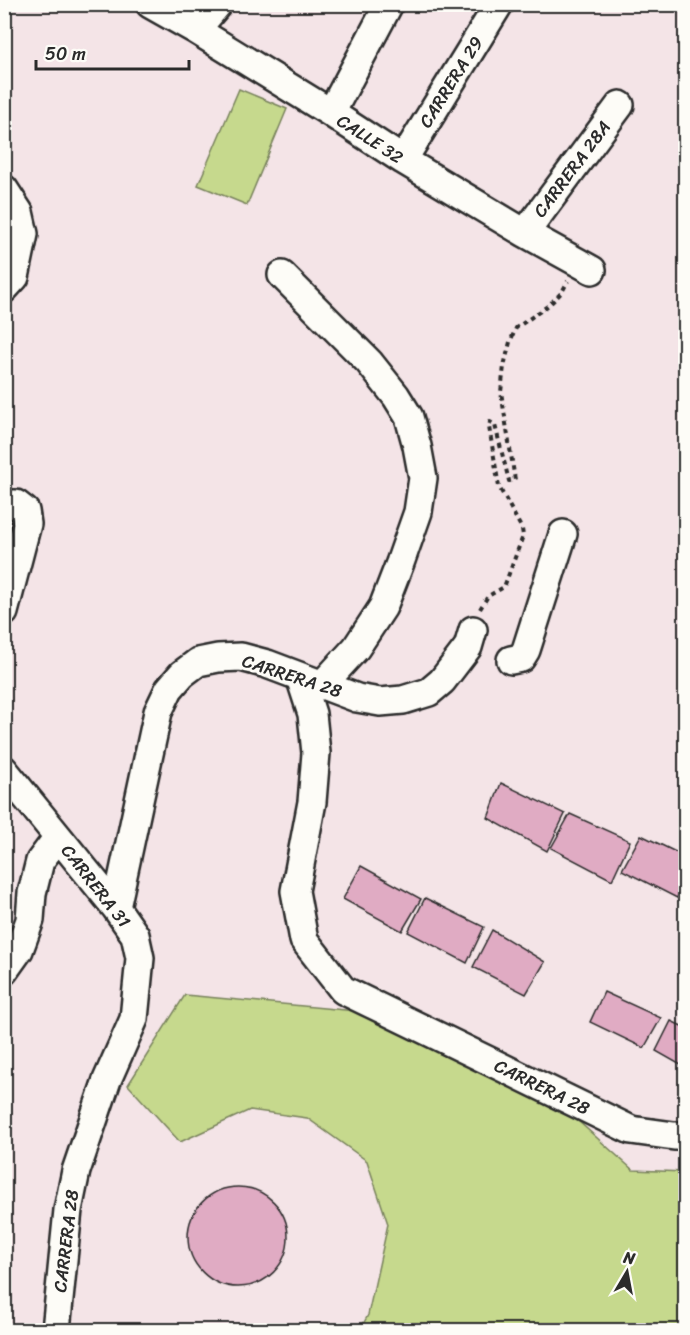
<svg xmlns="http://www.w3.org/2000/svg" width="690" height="1335" font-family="Sriracha,sans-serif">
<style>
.green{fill:#c6d98d;stroke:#78825c;stroke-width:1.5}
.building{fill:#e0abc3;stroke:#2b2b2b;stroke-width:1.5}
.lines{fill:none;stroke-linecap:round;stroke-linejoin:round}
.minor-casing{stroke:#2b2b2b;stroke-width:32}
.path{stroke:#2b2b2b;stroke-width:4;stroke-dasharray:4.5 4.5;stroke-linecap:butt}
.minor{stroke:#fdfcf7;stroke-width:27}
.labels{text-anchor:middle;stroke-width:5;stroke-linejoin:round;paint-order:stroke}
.street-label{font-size:18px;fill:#2b2b2b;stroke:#fdfcf7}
</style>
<rect width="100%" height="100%" fill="#f4e4e7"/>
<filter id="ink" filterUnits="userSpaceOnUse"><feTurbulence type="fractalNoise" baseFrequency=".0167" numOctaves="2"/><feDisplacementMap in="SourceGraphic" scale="12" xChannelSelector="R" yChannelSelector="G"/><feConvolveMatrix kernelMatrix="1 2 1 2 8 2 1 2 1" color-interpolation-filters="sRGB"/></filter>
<g filter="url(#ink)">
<!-- green -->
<path class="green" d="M 239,89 L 287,109 L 247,205 L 198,185 Z
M 185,995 L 356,1011 L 531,1079 L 633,1170 L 685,1172 L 685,1330 L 360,1330 L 368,1315 L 388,1224 L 367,1161 L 307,1118 L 250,1110 L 180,1142 L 128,1085 Z"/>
<!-- building -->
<path class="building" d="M 501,783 L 565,814 L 547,851 L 488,818 Z
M 570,814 L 630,841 L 612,880 L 551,848 Z
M 641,835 L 686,857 L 686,885 L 677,898 L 622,870 Z
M 361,866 L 421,899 L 402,931 L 343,899 Z
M 425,898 L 484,927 L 467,963 L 408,932 Z
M 492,930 L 545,962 L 526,994 L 473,967 Z
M 604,992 L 661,1018 L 644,1048 L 590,1022 Z
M 671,1021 L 686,1028 L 686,1068 L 656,1051 Z
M188 1237a50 50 0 1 1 100 0a50 50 0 1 1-100 0Z"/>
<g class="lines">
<defs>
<path id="minor" d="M 150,4 L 196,30 L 331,113 L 403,160 L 525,233 L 592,270
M 196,30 L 218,4
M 331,113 L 389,4
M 403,160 L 499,4
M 4,189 L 19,212 L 24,234 L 15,277 L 4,289
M 525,233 L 620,105
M 282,275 L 369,362 L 396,396 L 409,417 L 417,446 L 423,478 L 418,512 L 400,563 L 383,607 L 356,648 L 322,685
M 4,504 L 16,504 L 25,511 L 27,524 L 4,612
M 511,660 L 521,658 L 526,650 L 563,534
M 300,677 L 312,714 L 316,753 L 312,802 L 295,891 L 304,940 L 343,990 L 631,1130 L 674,1136 L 686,1136
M 4,770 L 116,908 L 135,935 L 140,958 L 134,1019 L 107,1080 L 76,1171 L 68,1210 L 56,1330
M 116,908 L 158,712 L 169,689 L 182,674 L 198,662 L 218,658 L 241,657 L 267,664 L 357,698 L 380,702 L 403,700 L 429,692 L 442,681 L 468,647 L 473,630
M 4,971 L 19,950 L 30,920 L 32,893 L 40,861 L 58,837"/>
</defs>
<!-- minor casing -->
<use href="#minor" class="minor-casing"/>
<!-- path -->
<path class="path" d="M 480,609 L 488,596 L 504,587 L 523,536 L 522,529 L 499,487 L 489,427 L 490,422 L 495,425 L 509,481 L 515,480 L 501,392 L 504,366 L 510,342 L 516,328 L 549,305 L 562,292 L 568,281"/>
<!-- minor -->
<use href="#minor" class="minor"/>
</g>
</g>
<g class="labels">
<!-- street labels -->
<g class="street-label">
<text transform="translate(451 82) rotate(-58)" y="6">CARRERA 29</text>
<text transform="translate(370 139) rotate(33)" y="6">CALLE 32</text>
<text transform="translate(572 169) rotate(-53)" y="6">CARRERA 28A</text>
<text transform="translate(292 676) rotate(18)" y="6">CARRERA 28</text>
<text transform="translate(96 886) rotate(52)" y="6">CARRERA 31</text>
<text transform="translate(542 1087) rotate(26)" y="6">CARRERA 28</text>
<text transform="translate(66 1241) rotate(-83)" y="6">CARRERA 28</text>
</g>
</g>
<!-- margin -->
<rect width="690" height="1335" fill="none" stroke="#fdfcf7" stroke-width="24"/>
<rect x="12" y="12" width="666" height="1311" fill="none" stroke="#2b2b2b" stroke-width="2" filter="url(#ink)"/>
<!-- north arrow -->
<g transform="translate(627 1272) rotate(10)" stroke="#fdfcf7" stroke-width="4.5" paint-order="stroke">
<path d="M0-4.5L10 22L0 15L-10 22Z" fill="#2b2b2b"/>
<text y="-9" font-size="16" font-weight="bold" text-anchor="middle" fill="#2b2b2b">N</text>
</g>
<!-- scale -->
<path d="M36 60v9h153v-9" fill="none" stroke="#2b2b2b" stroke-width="3"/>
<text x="45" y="60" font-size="18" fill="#2b2b2b" stroke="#fdfcf7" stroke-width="4.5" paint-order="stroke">50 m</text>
</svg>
